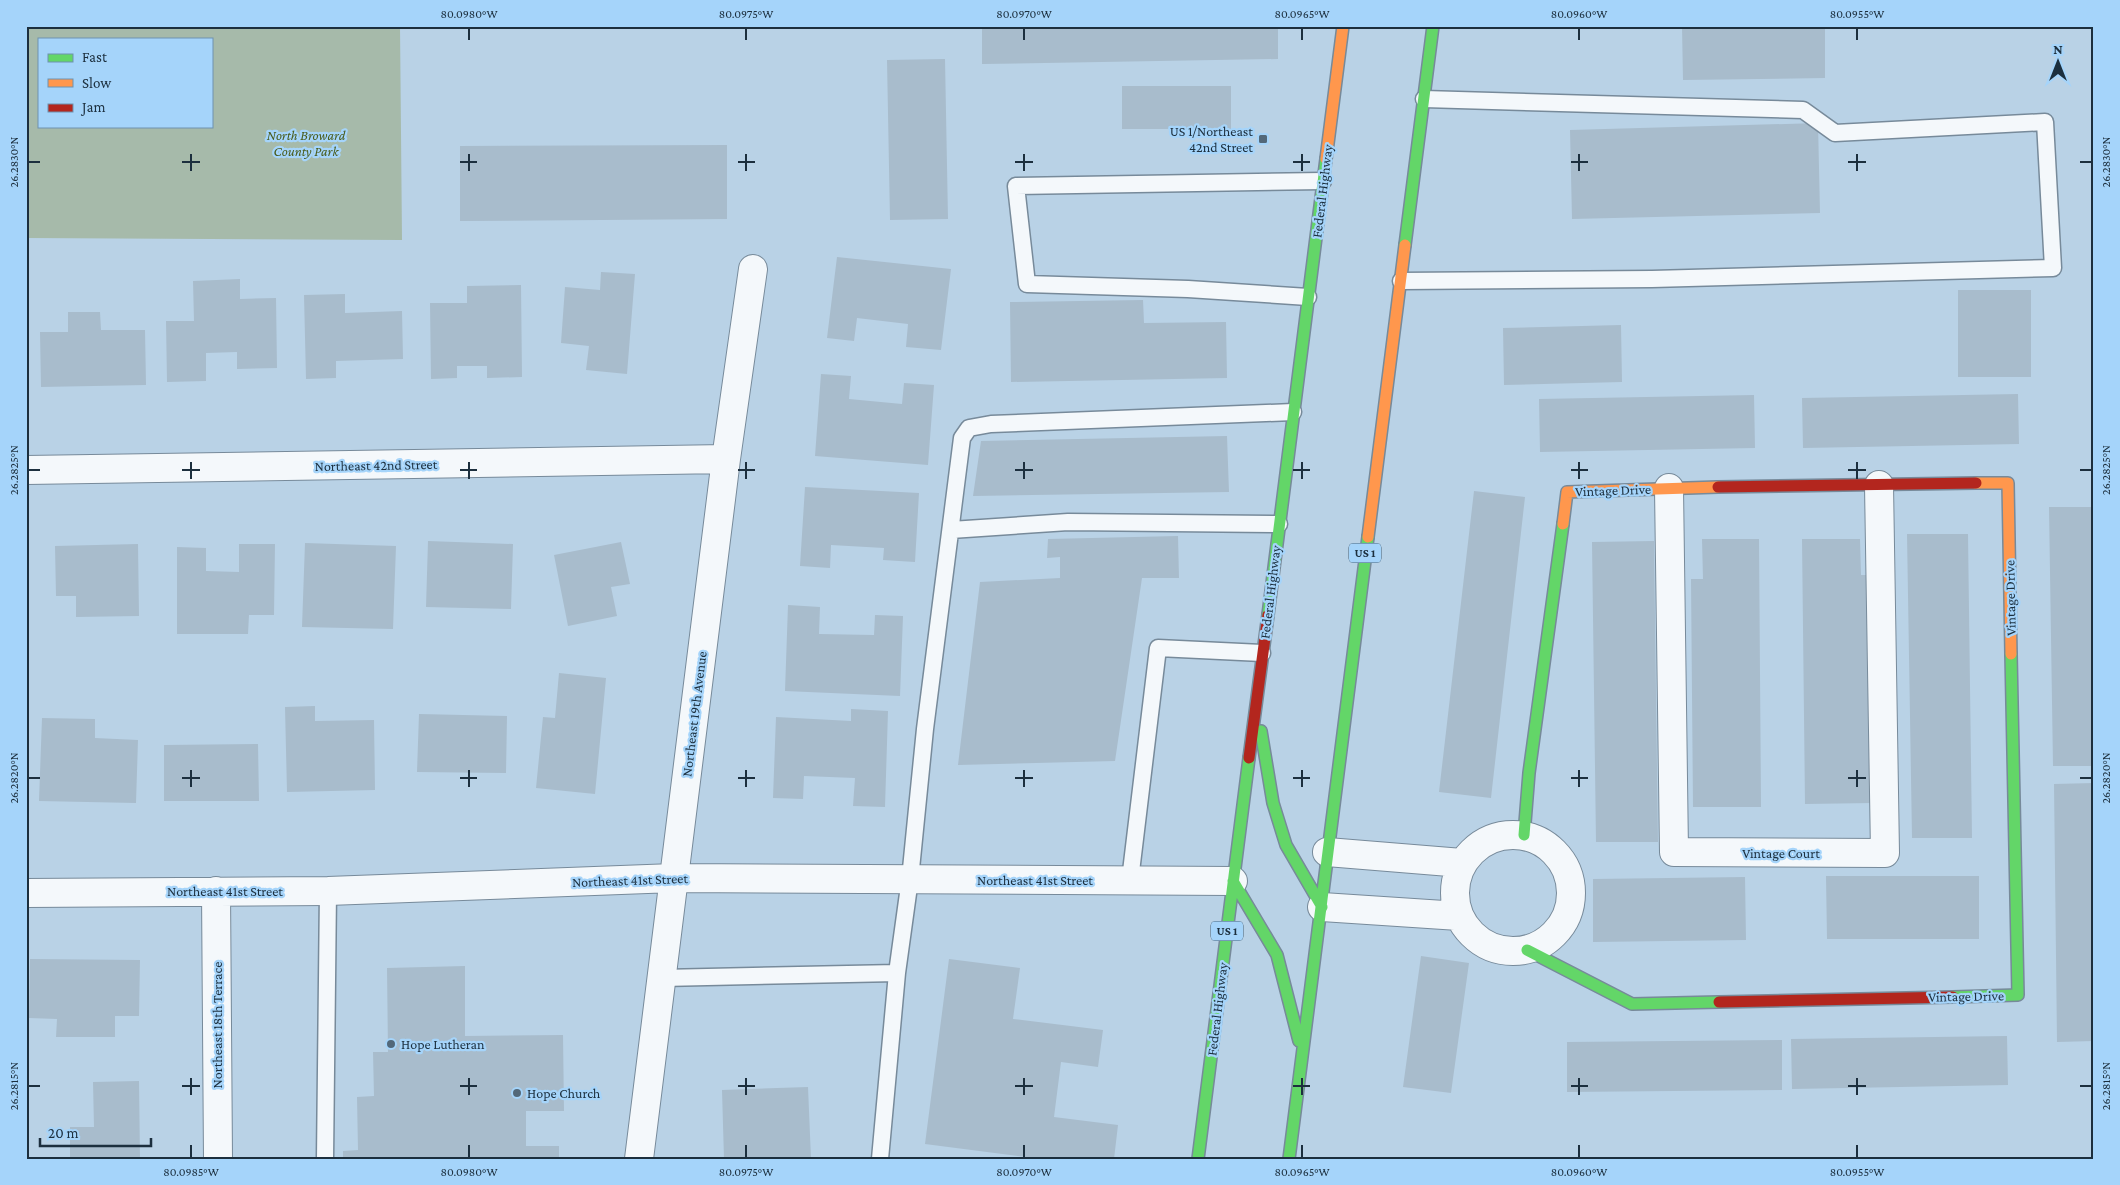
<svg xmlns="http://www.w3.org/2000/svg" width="2120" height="1185" font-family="'Crimson Pro',serif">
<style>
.green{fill:#a6baaa;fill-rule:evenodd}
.building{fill:#a8bccc}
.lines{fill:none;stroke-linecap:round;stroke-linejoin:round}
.lane-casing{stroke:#778a9a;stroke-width:19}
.street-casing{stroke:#778a9a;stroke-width:30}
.fast-casing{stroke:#778a9a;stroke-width:14}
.slow-casing{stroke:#778a9a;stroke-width:14}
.jam-casing{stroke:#778a9a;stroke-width:14}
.lane{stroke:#f4f8fb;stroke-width:16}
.street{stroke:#f4f8fb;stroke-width:28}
.fast{stroke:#63d668;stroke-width:11}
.slow{stroke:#ff974d;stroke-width:11}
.jam{stroke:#b3261e;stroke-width:11}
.ticks{fill:none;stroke:#1c2f3e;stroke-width:2}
.poi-dot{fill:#536879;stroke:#a5d4fa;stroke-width:2}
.labels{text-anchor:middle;stroke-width:4.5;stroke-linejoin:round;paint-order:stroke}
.shield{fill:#a5d4fa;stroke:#456076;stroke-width:1}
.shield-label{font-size:12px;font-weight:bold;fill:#1c2f3e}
.poi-label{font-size:14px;fill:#1c2f3e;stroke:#a5d4fa;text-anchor:start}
.park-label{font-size:14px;font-style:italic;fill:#4a5c1c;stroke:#a5d4fa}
.street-label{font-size:14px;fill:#1c2f3e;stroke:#a5d4fa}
.neatline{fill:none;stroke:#1c2f3e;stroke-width:2}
.ticks-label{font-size:12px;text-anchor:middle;fill:#1c2f3e}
</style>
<rect width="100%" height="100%" fill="#b9d2e6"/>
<!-- green -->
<path class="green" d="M 26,26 L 400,26 L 402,240 L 26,238 ZM 39,39 L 211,39 L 211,126 L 39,126 Z"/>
<!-- building -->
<path class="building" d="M 982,26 L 1278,26 L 1278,59 L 982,64 Z
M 1682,26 L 1825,26 L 1825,78 L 1683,80 Z
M 945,59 L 948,219 L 890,220 L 887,60 Z
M 1122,86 L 1231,86 L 1231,129 L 1122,129 Z
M 1818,123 L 1820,213 L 1572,219 L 1570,130 Z
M 727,145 L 727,219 L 460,221 L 460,146 Z
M 837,257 L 951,269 L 941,350 L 906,347 L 908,324 L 857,318 L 854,341 L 827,338 Z
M 601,272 L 635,274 L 627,374 L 586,370 L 589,346 L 561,343 L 565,287 L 600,290 Z
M 240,279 L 240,299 L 276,298 L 277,368 L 237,369 L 237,352 L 206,353 L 206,381 L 167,382 L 166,321 L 194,321 L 193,281 Z
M 521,285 L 522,377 L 487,378 L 487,366 L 457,366 L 457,378 L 431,379 L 430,303 L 467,303 L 467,286 Z
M 1958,290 L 2031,290 L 2031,377 L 1958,377 Z
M 345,294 L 345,313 L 402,311 L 403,359 L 336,361 L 336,378 L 306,379 L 304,295 Z
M 1143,300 L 1144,323 L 1226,322 L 1227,378 L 1011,382 L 1010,302 Z
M 68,312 L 100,312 L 101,330 L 145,330 L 146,385 L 41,387 L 40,332 L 68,332 Z
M 1621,325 L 1622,382 L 1504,385 L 1503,328 Z
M 821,374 L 851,376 L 849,399 L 902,404 L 904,383 L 934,385 L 928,465 L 815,456 Z
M 2018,394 L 2019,444 L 1803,448 L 1802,398 Z
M 1754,395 L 1755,448 L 1540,452 L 1539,399 Z
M 1227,436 L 1229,492 L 973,496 L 981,441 Z
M 805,487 L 919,493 L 915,562 L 883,560 L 884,548 L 831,545 L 830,568 L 800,566 Z
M 1474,491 L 1525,497 L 1491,798 L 1439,792 Z
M 2049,507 L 2094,507 L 2094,766 L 2053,766 Z
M 1907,534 L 1968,534 L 1972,838 L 1912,838 Z
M 1178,536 L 1179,578 L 1142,578 L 1115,761 L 958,765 L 980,582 L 1060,578 L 1060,557 L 1047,558 L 1048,539 Z
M 1702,539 L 1759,539 L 1761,807 L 1693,807 L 1691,579 L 1703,579 Z
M 1802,539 L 1860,539 L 1861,575 L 1870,575 L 1873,803 L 1805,804 Z
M 428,541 L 513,544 L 511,609 L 426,607 Z
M 1654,541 L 1658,842 L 1596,842 L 1592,542 Z
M 621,542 L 630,584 L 611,587 L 617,616 L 568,626 L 554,555 Z
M 305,543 L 396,546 L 393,629 L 302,627 Z
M 138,544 L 139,616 L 76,617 L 76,596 L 56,596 L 55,546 Z
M 239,544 L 275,544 L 274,615 L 249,615 L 248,634 L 177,634 L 177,547 L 206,548 L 206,571 L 239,572 Z
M 788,605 L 820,607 L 819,634 L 874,635 L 875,615 L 903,616 L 900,696 L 785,691 Z
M 559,673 L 606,678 L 595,794 L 536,788 L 543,717 L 555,718 Z
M 315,706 L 315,721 L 374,720 L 375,790 L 287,792 L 285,707 Z
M 851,709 L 888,711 L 885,807 L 853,806 L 855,778 L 804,776 L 803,799 L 773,798 L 776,717 L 851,721 Z
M 419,714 L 507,716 L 506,773 L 417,772 Z
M 42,718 L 95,719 L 95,738 L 138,740 L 136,803 L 39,801 Z
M 258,744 L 259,801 L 164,801 L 164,745 Z
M 2094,783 L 2094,1041 L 2057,1042 L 2054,784 Z
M 1826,876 L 1979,876 L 1979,939 L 1827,939 Z
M 1745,877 L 1746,940 L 1593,942 L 1593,879 Z
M 1421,956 L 1469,963 L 1451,1093 L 1403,1087 Z
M 30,959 L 140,960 L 139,1016 L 115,1016 L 115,1037 L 56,1037 L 57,1019 L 29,1018 Z
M 949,959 L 1020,968 L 1013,1019 L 1103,1030 L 1098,1067 L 1061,1062 L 1054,1117 L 1118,1125 L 1114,1159 L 1042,1159 L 925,1144 Z
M 465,966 L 465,1036 L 563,1035 L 564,1111 L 526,1111 L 526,1146 L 559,1146 L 559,1159 L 343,1159 L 343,1151 L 358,1150 L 357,1097 L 374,1096 L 373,1052 L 388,1052 L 387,968 Z
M 2007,1036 L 2008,1085 L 1792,1089 L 1791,1039 Z
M 1782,1040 L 1782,1090 L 1567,1092 L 1567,1042 Z
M 139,1081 L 140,1159 L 70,1159 L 70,1127 L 94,1127 L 93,1082 Z
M 808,1087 L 811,1159 L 724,1159 L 722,1090 Z"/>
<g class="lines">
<defs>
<path id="lane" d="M 1401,281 L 1652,279 L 2053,268 L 2045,122 L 1835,133 L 1803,110 L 1424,99
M 1308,297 L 1188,289 L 1027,284 L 1016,186 L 1323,181
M 951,530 L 1068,522 L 1279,524
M 1130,880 L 1158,648 L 1262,653
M 662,978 L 897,973 L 910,879 L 925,729 L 962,438 L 969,428 L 991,424 L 1293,412
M 325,1159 L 328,891
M 880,1159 L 897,973"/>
<path id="street" d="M 26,470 L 726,459
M 1669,488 L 1674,852 L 1885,853 L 1879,485
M1455 893a58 58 0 1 1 116 0a58 58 0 1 1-116 0Z
M 1327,852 L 1462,863
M 216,891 L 218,1159
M 26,893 L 328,891 L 674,878 L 1233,881
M 1322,907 L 1459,916
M 639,1159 L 726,459 L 753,269"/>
<path id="fast" d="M 1405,245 L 1433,26
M 1268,615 L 1326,159
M 1261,731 L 1273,803 L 1286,845 L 1322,907
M 1524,835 L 1529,773 L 1563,524
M 1233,881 L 1277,955 L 1299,1041
M 1527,950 L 1632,1004 L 1719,1002
M 1953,997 L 2018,995 L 2011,654
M 1198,1159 L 1249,758
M 1289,1159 L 1368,537"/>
<path id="slow" d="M 1326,159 L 1343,26
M 1976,483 L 2008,483 L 2011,654
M 1563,524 L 1567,492 L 1718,487
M 1368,537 L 1405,245"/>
<path id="jam" d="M 1718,487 L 1976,483
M 1249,758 L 1268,615
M 1719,1002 L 1953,997"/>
</defs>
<!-- lane casing -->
<use href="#lane" class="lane-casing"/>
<!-- street casing -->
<use href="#street" class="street-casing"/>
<!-- fast casing -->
<use href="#fast" class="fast-casing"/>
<!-- slow casing -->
<use href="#slow" class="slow-casing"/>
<!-- jam casing -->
<use href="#jam" class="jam-casing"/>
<!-- lane -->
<use href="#lane" class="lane"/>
<!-- street -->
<use href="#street" class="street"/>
<!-- fast -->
<use href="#fast" class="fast"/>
<!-- slow -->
<use href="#slow" class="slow"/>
<!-- jam -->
<use href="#jam" class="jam"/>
</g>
<!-- ticks -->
<path class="ticks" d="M 469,28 L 469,40M 746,28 L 746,40M 1024,28 L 1024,40M 1302,28 L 1302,40M 1579,28 L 1579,40M 1857,28 L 1857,40M 191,154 L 191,171M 469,154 L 469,171M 746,154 L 746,171M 1024,154 L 1024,171M 1302,154 L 1302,171M 1579,154 L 1579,171M 1857,154 L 1857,171M 28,162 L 40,162M 182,162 L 200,162M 460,162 L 477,162M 738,162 L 755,162M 1015,162 L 1033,162M 1293,162 L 1310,162M 1571,162 L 1588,162M 1848,162 L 1866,162M 2080,162 L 2092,162M 191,462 L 191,479M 469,462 L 469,479M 746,462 L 746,479M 1024,462 L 1024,479M 1302,462 L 1302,479M 1579,462 L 1579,479M 1857,462 L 1857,479M 28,470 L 40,470M 182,470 L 200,470M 460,470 L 477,470M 738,470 L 755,470M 1015,470 L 1033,470M 1293,470 L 1310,470M 1571,470 L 1588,470M 1848,470 L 1866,470M 2080,470 L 2092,470M 191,770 L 191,787M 469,770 L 469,787M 746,770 L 746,787M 1024,770 L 1024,787M 1302,770 L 1302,787M 1579,770 L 1579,787M 1857,770 L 1857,787M 28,778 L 40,778M 182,778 L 200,778M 460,778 L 477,778M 738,778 L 755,778M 1015,778 L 1033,778M 1293,778 L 1310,778M 1571,778 L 1588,778M 1848,778 L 1866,778M 2080,778 L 2092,778M 191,1078 L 191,1095M 469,1078 L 469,1095M 746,1078 L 746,1095M 1024,1078 L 1024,1095M 1302,1078 L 1302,1095M 1579,1078 L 1579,1095M 1857,1078 L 1857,1095M 28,1086 L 40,1086M 182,1086 L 200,1086M 460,1086 L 477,1086M 738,1086 L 755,1086M 1015,1086 L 1033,1086M 1293,1086 L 1310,1086M 1571,1086 L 1588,1086M 1848,1086 L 1866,1086M 2080,1086 L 2092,1086M 191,1145 L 191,1158M 469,1145 L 469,1158M 746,1145 L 746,1158M 1024,1145 L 1024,1158M 1302,1145 L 1302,1158M 1579,1145 L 1579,1158M 1857,1145 L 1857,1158"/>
<!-- markers -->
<g class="poi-dot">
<rect x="1258" y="134" width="10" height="10" rx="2.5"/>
<circle cx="391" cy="1044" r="5"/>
<circle cx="517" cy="1093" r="5"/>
</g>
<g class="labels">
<!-- shield labels -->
<g class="shield">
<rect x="1349" y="543.5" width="32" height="19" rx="4"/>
<rect x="1211" y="921.5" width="32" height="19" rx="4"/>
</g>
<g class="shield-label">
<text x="1365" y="557">US 1</text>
<text x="1227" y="935">US 1</text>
</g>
<!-- poi labels -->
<g class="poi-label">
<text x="1253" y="136" text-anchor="end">US 1/Northeast<tspan x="1253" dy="16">42nd Street</tspan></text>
<text x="401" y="1049">Hope Lutheran</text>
<text x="527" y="1098">Hope Church</text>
</g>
<!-- park labels -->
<g class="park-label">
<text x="306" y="140">North Broward<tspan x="306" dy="16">County Park</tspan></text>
</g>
<!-- street labels -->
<g class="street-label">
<text transform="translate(1322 191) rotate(-83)" y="5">Federal Highway</text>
<text transform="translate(376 465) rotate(-1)" y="5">Northeast 42nd Street</text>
<text transform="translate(1613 490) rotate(-2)" y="5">Vintage Drive</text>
<text transform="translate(1270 592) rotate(-83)" y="5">Federal Highway</text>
<text transform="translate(2010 598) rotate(-91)" y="5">Vintage Drive</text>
<text transform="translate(694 714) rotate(-83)" y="5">Northeast 19th Avenue</text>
<text x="1781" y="858">Vintage Court</text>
<text transform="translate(630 880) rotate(-2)" y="5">Northeast 41st Street</text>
<text x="1035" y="885">Northeast 41st Street</text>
<text x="225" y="896">Northeast 41st Street</text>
<text transform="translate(1966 996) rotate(-1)" y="5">Vintage Drive</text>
<text transform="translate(1217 1009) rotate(-83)" y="5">Federal Highway</text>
<text transform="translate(217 1025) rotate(-90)" y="5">Northeast 18th Terrace</text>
</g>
</g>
<!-- border -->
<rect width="2120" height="1185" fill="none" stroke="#a5d4fa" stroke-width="55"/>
<!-- legend -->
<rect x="38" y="38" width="175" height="90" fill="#a5d4fa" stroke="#6e92af"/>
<rect x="48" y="54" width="25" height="8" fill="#63d668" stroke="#6e92af"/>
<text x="82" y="62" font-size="15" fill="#1c2f3e">Fast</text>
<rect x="48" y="79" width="25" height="8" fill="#ff974d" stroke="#6e92af"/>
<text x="82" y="88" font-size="15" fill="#1c2f3e">Slow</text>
<rect x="48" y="104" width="25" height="8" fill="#b3261e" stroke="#6e92af"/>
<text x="82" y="112" font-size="15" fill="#1c2f3e">Jam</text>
<!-- north arrow -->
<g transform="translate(2058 62)" stroke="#a5d4fa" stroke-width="4" paint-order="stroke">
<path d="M0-4L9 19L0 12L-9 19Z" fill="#1c2f3e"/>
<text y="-8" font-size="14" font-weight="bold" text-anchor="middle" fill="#1c2f3e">N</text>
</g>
<!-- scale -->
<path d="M40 1138v8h111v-8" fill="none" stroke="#1c2f3e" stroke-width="2.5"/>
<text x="48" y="1138" font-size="15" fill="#1c2f3e" stroke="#a5d4fa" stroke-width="4" paint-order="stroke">20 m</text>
<rect x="28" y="28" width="2064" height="1130" class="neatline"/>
<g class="ticks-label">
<text x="469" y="18">80.0980°W</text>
<text x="746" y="18">80.0975°W</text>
<text x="1024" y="18">80.0970°W</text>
<text x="1302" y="18">80.0965°W</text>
<text x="1579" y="18">80.0960°W</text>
<text x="1857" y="18">80.0955°W</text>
<text transform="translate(14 162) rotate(-90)" y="4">26.2830°N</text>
<text transform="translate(2106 162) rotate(-90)" y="4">26.2830°N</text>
<text transform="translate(14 470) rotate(-90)" y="4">26.2825°N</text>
<text transform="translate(2106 470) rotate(-90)" y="4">26.2825°N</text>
<text transform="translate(14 778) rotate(-90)" y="4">26.2820°N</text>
<text transform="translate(2106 778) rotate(-90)" y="4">26.2820°N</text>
<text transform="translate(14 1086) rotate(-90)" y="4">26.2815°N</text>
<text transform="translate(2106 1086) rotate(-90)" y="4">26.2815°N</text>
<text x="191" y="1176">80.0985°W</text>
<text x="469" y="1176">80.0980°W</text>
<text x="746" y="1176">80.0975°W</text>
<text x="1024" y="1176">80.0970°W</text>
<text x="1302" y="1176">80.0965°W</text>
<text x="1579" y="1176">80.0960°W</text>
<text x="1857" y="1176">80.0955°W</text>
</g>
</svg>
